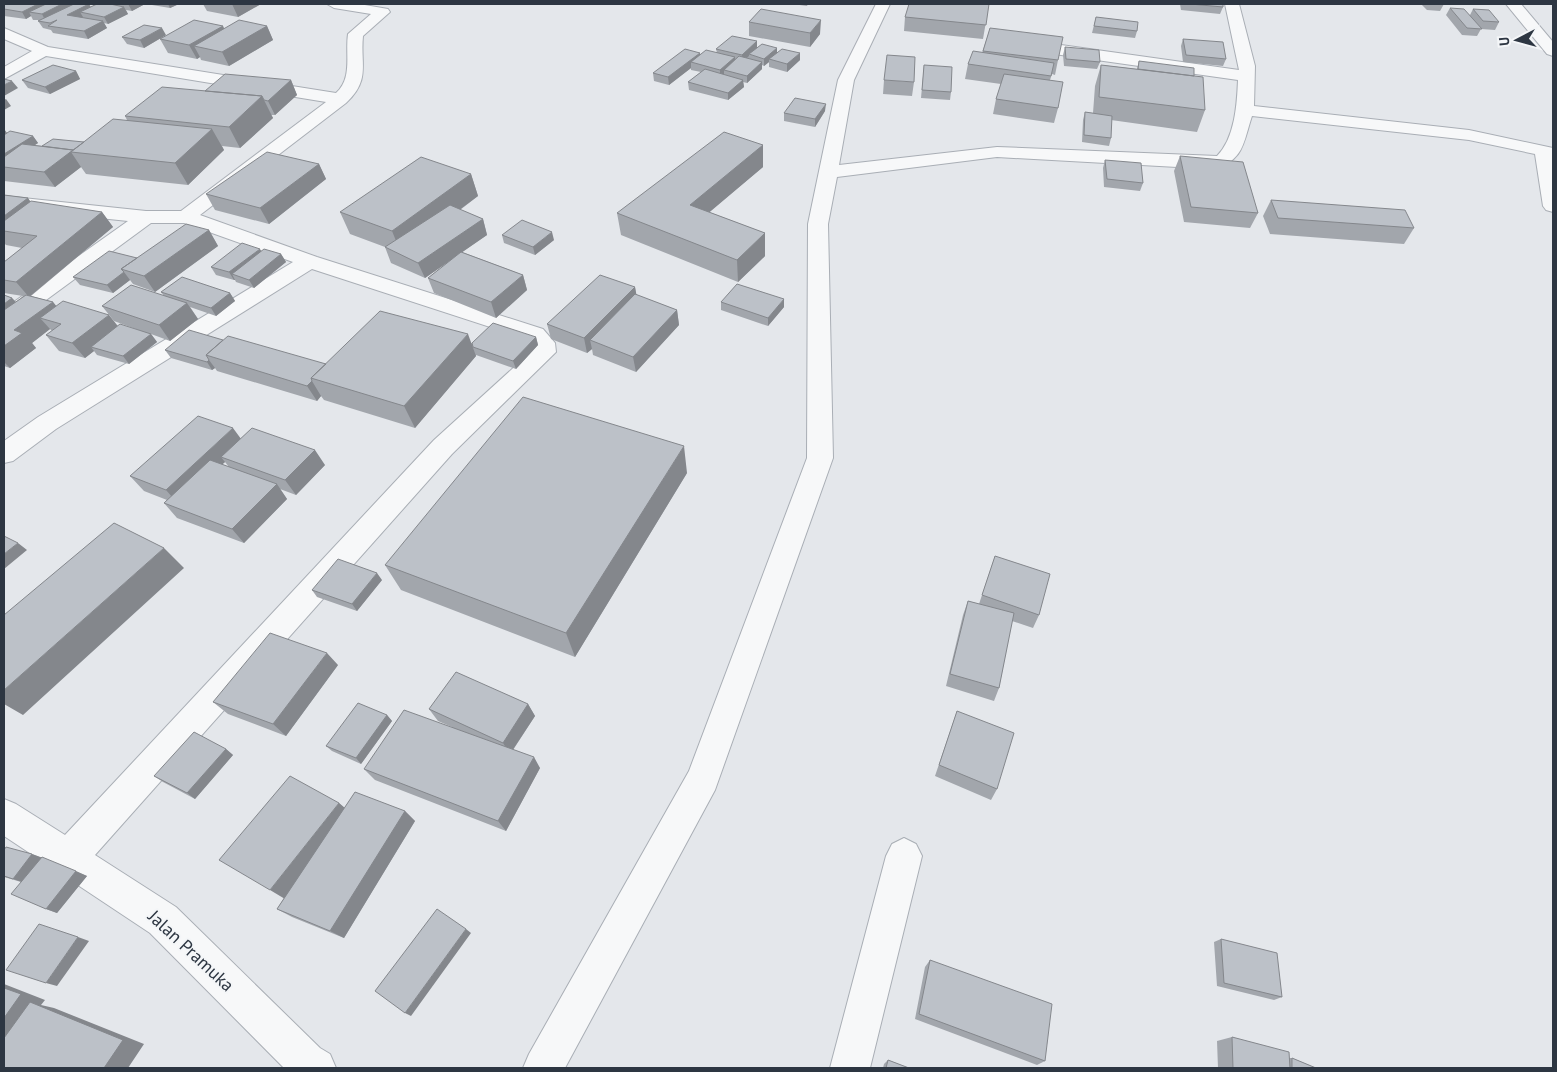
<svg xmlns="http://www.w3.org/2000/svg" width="1557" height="1072" font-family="'PT Sans',sans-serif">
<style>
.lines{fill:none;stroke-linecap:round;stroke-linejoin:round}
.minor-casing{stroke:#a9aeb5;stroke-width:2}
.minor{fill:#f7f8f9;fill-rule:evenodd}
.wall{fill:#a2a6ac;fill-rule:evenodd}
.shaded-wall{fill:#84878c}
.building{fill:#bcc1c8;stroke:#84878c}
.labels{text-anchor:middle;stroke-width:4;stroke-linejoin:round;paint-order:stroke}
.near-street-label{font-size:18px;fill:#2d3642;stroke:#f4f6f8}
</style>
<rect width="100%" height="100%" fill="#e4e7eb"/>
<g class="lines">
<defs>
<path id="minor" d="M 327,4 L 359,4 L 388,9 L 390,12 L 363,36 C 360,64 371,80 346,103 L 200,215 L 317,257 L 543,329 L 555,343 L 556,352 L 452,454 L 95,855 L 176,907 L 320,1048 L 330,1054 L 336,1068 L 284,1068 L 150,933 L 4,836 L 4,799 L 16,804 L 65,835 L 434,440 L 533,350 L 533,345 L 527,339 L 312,269 L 56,429 L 13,461 L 4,463 L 4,441 L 38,417 L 293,262 L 184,223 L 151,223 L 12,325 L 4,327 L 4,309 L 128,221 L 4,208 L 4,196 L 146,211 L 181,211 L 326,102 L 46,56 L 4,79 L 4,67 L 32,51 L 4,39 L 4,28 L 48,47 L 336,93 C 353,78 345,54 348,34 L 371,14 L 334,8 Z
M 876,4 L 890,4 L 854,80 L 839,165 L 997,147 L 1217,156 C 1235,138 1237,104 1238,80 L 1054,54 L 1046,49 L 1054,44 L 1239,70 L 1225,4 L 1239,4 L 1255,66 L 1254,106 L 1469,130 L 1553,148 L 1553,212 L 1546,210 L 1543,206 L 1535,154 L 1469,140 L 1252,116 C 1243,143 1244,161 1213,169 L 997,157 L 837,177 L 828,224 L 833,458 L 715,790 L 565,1068 L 523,1068 L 529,1054 L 689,771 L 807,458 L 808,224 L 838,80 Z
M 1506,4 L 1521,4 L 1553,42 L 1553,56 L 1547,54 Z
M 904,838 L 916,844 L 922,856 L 870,1068 L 830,1068 L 886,856 L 892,844 Z"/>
</defs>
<!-- minor casing -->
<use href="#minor" class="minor-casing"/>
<!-- minor -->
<use href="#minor" class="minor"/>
</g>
<!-- wall -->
<path class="wall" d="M 4,4 L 89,4 L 90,7 L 112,4 L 145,4 L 132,11 L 126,10 L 128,14 L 108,24 L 104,23 L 107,28 L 88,39 L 53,33 L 51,30 L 43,28 L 38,21 L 39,20 L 33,20 L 31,16 L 26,19 L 4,16 Z
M 152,4 L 179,4 L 170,8 L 152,5 Z
M 203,4 L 261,4 L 238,17 L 207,11 Z
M 792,4 L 808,4 L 807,6 Z
M 989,4 L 983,39 L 904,31 L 905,17 Z
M 1180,4 L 1223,4 L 1223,7 L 1220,14 L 1181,10 Z
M 1421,4 L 1444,4 L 1440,11 L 1427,10 Z
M 1450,8 L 1470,15 L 1473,9 L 1499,22 L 1495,30 L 1481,29 L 1477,36 L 1462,35 L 1446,15 Z
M 1096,17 L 1137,31 L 1135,38 L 1092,33 Z
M 749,22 L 820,34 L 810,47 L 749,36 Z
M 223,26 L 224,29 L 267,26 L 273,40 L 229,66 L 201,60 L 200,57 L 197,59 L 168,53 L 160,39 Z
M 990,28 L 1058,60 L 1055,75 L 1052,74 L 1050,80 L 1058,108 L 1054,123 L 993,114 L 996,99 L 1001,84 L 965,79 L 968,64 L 982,53 Z
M 166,35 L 144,48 L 127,44 L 122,37 Z
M 1183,39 L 1226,59 L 1223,66 L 1183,62 L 1181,46 Z
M 757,41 L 757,48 L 777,48 L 777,52 L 800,60 L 787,72 L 769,67 L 769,62 L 764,66 L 762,65 L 762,69 L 747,83 L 743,82 L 744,87 L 728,100 L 689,90 L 688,82 L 701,72 L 691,70 L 691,68 L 669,85 L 654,81 L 653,73 L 700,55 L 717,53 L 716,49 Z
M 1065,47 L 1100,62 L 1097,69 L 1064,66 L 1063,55 Z
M 1139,61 L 1194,76 L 1205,110 L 1197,132 L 1111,120 L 1111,138 L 1109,146 L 1082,142 L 1083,120 L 1085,112 L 1093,113 L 1095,86 L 1101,65 L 1137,69 Z
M 924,65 L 951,92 L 950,100 L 921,98 Z
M 76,71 L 80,79 L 50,94 L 28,88 L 22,80 Z
M 291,80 L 297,95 L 275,115 L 271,115 L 273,118 L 240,148 L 222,146 L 224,150 L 188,185 L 86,174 L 81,167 L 55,187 L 4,181 L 4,129 L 7,133 L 33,136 L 38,143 L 35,145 L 42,146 L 84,142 L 127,120 L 125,116 L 205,91 Z
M 884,80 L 914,82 L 912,96 L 883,94 Z
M 825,111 L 815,127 L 784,121 L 784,113 Z
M 763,145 L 763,167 L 709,212 L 765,233 L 765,256 L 738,282 L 621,235 L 617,213 Z
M 1180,156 L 1258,213 L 1250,228 L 1184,222 L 1174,171 Z
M 1105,160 L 1143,183 L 1140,191 L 1104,187 L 1103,168 Z
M 319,164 L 326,179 L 269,224 L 215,210 L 206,194 Z
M 471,174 L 478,196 L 460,210 L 483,219 L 487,235 L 462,252 L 523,275 L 527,290 L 496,318 L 434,293 L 428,278 L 448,262 L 425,278 L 391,263 L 385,247 L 350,234 L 340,212 Z
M 4,195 L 28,198 L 30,202 L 102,212 L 113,227 L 31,296 L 53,302 L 56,306 L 118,326 L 144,332 L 114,321 L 102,306 L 164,296 L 161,292 L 230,293 L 235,301 L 216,316 L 190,307 L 198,319 L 170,341 L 151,334 L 157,342 L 129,364 L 97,355 L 94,351 L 85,358 L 59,351 L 46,335 L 52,331 L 50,329 L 32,343 L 36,348 L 10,368 L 4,366 L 4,295 L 12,298 L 16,302 L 23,296 L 4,293 L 4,262 L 22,248 L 6,245 L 4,243 Z
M 1271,200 L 1414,228 L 1404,244 L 1270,234 L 1263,216 Z
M 209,230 L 218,246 L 155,292 L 133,284 L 130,280 L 113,293 L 80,285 L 73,277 L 137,258 Z
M 502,235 L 554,240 L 535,255 L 504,243 Z
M 261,251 L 281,254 L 286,262 L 254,288 L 236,282 L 235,280 L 234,280 L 216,275 L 211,267 Z
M 635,287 L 636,295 L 677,310 L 679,325 L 636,372 L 593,355 L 592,349 L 587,353 L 551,339 L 547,324 Z
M 721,302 L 784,307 L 768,326 L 721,310 Z
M 536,337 L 538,345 L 516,369 L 476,355 L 476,356 L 415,428 L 324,400 L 321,396 L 317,401 L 217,371 L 215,368 L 212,370 L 171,358 L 165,350 L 223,340 L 326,364 L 472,343 Z
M 241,439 L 325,465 L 296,495 L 280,489 L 287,499 L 244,543 L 177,518 L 164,503 L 167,500 L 144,491 L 130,476 ZM 225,462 L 229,467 L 222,464 Z
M 687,473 L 575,657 L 401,590 L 385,565 Z
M 995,556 L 1039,615 L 1033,628 L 1012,621 L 999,688 L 994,701 L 946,686 L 963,615 L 968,601 L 979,604 Z
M 382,580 L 357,611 L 317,597 L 312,590 Z
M 338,665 L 286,736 L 228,714 L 213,702 Z
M 528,704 L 535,716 L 513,750 L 540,768 L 506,831 L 375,780 L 364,769 L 452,727 L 438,721 L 429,709 Z
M 957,711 L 997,789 L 991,800 L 935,776 Z
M 387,715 L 392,721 L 361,764 L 332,751 L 326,746 Z
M 226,749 L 233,755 L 195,799 L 163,782 L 154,776 Z
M 339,803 L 344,808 L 405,811 L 415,821 L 344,938 L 292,917 L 277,909 L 284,898 Z
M 4,850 L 32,854 L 87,876 L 57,913 L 46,909 L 21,882 L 4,877 Z
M 1221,939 L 1282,997 L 1274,1000 L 1217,986 L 1214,942 Z
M 930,960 L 1045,1061 L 1037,1065 L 915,1019 L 925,967 Z
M 1232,1037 L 1289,1058 L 1292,1058 L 1316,1068 L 1218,1068 L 1217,1041 Z
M 888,1060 L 909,1068 L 883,1068 L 884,1064 Z"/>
<!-- shaded-wall -->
<path class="shaded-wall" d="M 38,4 L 56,4 L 29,12 L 31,16 L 26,19 L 22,12 Z
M 62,4 L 72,4 L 74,7 L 46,22 L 42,14 Z
M 89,4 L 93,11 L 80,12 L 83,17 L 72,22 L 67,15 Z
M 128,4 L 145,4 L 132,11 Z
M 168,4 L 179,4 L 170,8 Z
M 232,4 L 261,4 L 238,17 Z
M 124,7 L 128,14 L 108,24 L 104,17 Z
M 821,20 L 820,34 L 810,47 L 810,33 Z
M 103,21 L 107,28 L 88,39 L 84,31 Z
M 223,26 L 229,40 L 194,46 L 200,57 L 197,59 L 189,45 Z
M 267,26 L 273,40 L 229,66 L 222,52 Z
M 162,28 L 166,35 L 144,48 L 140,40 Z
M 757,41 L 757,49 L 749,54 L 749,56 L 742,62 L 742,55 Z
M 777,48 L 777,56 L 769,59 L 769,62 L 764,66 L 764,59 Z
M 700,53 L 701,61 L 691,62 L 691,68 L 669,85 L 668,77 Z
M 800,53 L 800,60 L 787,72 L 787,64 Z
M 735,57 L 735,65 L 724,70 L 724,74 L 720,77 L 720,70 Z
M 762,62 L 762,69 L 747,83 L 747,76 Z
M 76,71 L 80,79 L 50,94 L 45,87 Z
M 291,80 L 297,95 L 275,115 L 268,101 Z
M 743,80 L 744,87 L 728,100 L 728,93 Z
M 12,81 L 18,88 L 4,96 L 4,85 Z
M 262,96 L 273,118 L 240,148 L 229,127 Z
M 6,99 L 11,106 L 4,110 L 4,100 Z
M 826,104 L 825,111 L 815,127 L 815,119 Z
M 4,129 L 9,136 L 4,139 Z
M 212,129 L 224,150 L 188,185 L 175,163 Z
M 33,136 L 38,143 L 4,165 L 4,154 Z
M 763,145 L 763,167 L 692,227 L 690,205 Z
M 73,150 L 71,152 L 81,167 L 55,187 L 44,172 Z
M 319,164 L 326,179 L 269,224 L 260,208 Z
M 471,174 L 478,196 L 401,253 L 392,231 Z
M 28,198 L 39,214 L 4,231 L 4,216 Z
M 102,212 L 113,227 L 29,297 L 16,282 Z
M 483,219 L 487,235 L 425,278 L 418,263 Z
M 209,230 L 218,246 L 155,292 L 144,276 Z
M 552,232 L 554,240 L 535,255 L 533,247 Z
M 765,233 L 765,256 L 738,282 L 737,260 Z
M 260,249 L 264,256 L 232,274 L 235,280 L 234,280 L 229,272 Z
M 281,254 L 286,262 L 254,288 L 249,280 Z
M 124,272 L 130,280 L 113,293 L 107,285 Z
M 523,275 L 527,290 L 496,318 L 491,302 Z
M 635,287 L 638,303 L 590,340 L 592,349 L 587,353 L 584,338 Z
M 230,293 L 235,301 L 216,316 L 211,308 Z
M 12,298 L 19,306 L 4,317 L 4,304 Z
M 784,299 L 784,307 L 768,326 L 768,318 Z
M 53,302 L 66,318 L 40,318 L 50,329 L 32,343 L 36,348 L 10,368 L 4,362 L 4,346 L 14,330 Z
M 187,303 L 198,319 L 170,341 L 159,325 Z
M 677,310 L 679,325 L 636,372 L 633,357 Z
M 109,315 L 121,330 L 91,347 L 94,351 L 85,358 L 72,343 Z
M 151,334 L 157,342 L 129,364 L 123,356 Z
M 468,334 L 476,356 L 415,428 L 404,406 Z
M 536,337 L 538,345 L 516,369 L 513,361 Z
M 209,360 L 215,368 L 212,370 L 207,362 Z
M 312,381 L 321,396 L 317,401 L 307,386 Z
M 233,428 L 244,443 L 221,457 L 225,462 L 179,505 L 166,490 Z
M 684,446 L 687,473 L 575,657 L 566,633 Z
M 315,450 L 325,465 L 296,495 L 285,480 Z
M 277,484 L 287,499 L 244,543 L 232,529 Z
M 18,543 L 27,550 L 4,569 L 4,554 Z
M 164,548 L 184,568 L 23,715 L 4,704 L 4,690 Z
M 377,573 L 382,580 L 357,611 L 352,604 Z
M 327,653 L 338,665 L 286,736 L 273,724 Z
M 528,704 L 535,716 L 510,754 L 503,743 Z
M 387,715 L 392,721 L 361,764 L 356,758 Z
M 226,749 L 233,755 L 195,799 L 187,793 Z
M 534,757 L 540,768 L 506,831 L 498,821 Z
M 339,803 L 351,813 L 285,899 L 270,890 Z
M 405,811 L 415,821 L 344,938 L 330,931 Z
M 32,854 L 43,858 L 25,883 L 13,879 Z
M 76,871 L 87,876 L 57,913 L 46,909 Z
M 466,929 L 471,933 L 411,1016 L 405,1013 Z
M 78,937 L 89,941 L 57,986 L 46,983 Z
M 4,984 L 45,1000 L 41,1005 L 54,1008 L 144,1044 L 128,1068 L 104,1068 L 4,1057 Z"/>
<!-- building -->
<path class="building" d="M 4,4 L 38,4 L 22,12 L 4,9 Z
M 46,4 L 62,4 L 42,14 L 29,12 Z
M 74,4 L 89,4 L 67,15 L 103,21 L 84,31 L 48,26 L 57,20 L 50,23 L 38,21 Z
M 97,4 L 110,4 L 124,7 L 104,17 L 80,12 Z
M 909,4 L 989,4 L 986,25 L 905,17 Z
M 1190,4 L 1223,4 L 1223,7 Z
M 1450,8 L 1464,9 L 1482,29 L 1467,28 Z
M 761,9 L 821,20 L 810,33 L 749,22 Z
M 1473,9 L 1489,10 L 1499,22 L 1483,21 Z
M 1096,17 L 1138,22 L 1137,31 L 1094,26 Z
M 194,20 L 223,26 L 189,45 L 160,39 Z
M 239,20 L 267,26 L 222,52 L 194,46 Z
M 144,25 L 162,28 L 140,40 L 122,37 Z
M 990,28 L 1063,37 L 1058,60 L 983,51 Z
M 732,36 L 757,41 L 742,55 L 716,49 Z
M 1183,39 L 1223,42 L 1226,59 L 1186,55 Z
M 762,44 L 777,48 L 764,59 L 749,54 Z
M 1065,47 L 1099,50 L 1100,62 L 1066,59 Z
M 685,49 L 700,53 L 668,77 L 653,73 Z
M 782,49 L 800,53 L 787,64 L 769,59 Z
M 706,50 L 735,57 L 720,70 L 691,62 Z
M 973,51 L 1054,63 L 1051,76 L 968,64 Z
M 887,55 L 915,57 L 914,82 L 884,80 Z
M 739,56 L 762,62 L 747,76 L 724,70 Z
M 1139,61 L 1194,68 L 1194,76 L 1138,69 Z
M 53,65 L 76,71 L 45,87 L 22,80 Z
M 924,65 L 952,67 L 951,92 L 922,90 Z
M 1101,65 L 1203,77 L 1205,110 L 1099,97 Z
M 705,69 L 743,80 L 728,93 L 688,82 Z
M 225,74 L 291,80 L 268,101 L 264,100 L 262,96 L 205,91 Z
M 1004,74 L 1063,82 L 1058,108 L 996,99 Z
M 4,79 L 12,81 L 4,85 Z
M 162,87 L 262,96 L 229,127 L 125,116 Z
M 795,98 L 826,104 L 815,119 L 784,113 Z
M 1085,112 L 1112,116 L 1111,138 L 1084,135 Z
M 113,119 L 212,129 L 175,163 L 71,152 Z
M 10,131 L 33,136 L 4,154 L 4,135 Z
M 724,132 L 763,145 L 690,205 L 765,233 L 737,260 L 617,213 Z
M 53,139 L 84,142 L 73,150 L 42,146 Z
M 22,144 L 73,150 L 44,172 L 4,167 L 4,157 Z
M 267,152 L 319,164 L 260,208 L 206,194 Z
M 1180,156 L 1243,162 L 1258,213 L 1191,207 Z
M 421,157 L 471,174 L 392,231 L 340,212 Z
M 1105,160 L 1141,163 L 1143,183 L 1107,179 Z
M 4,195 L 28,198 L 4,216 Z
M 1271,200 L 1405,210 L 1414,228 L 1278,218 Z
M 31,201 L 102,212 L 16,282 L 4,280 L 4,262 L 37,236 L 4,231 L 4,221 Z
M 450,205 L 483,219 L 418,263 L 385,247 Z
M 522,220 L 552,232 L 533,247 L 502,235 Z
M 186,224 L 209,230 L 144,276 L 121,269 Z
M 242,243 L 260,249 L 229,272 L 211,267 Z
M 264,249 L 281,254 L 249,280 L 232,274 Z
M 109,251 L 137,258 L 121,269 L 124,272 L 107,285 L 73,277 Z
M 461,252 L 523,275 L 491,302 L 428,278 Z
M 600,275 L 635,287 L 584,338 L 547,324 Z
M 182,277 L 230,293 L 211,308 L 161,292 Z
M 737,284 L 784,299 L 768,318 L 721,302 Z
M 131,285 L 187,303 L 159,325 L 102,306 Z
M 635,294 L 677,310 L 633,357 L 590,340 Z
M 4,295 L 12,298 L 4,304 Z
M 26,295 L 53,302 L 14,330 L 22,333 L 4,346 L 4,310 Z
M 63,301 L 109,315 L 72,343 L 46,335 L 61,324 L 40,318 Z
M 380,311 L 468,334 L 404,406 L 311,378 Z
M 493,323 L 536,337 L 513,361 L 473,347 L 472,343 Z
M 120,324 L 151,334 L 123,356 L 91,347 Z
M 189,330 L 223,340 L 206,355 L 209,360 L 207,362 L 165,350 Z
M 228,336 L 326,364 L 311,378 L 312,381 L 307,386 L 206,355 Z
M 523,397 L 684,446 L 566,633 L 385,565 Z
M 198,416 L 233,428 L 166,490 L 130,476 Z
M 252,428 L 315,450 L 285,480 L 221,457 Z
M 210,460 L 277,484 L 232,529 L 164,503 Z
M 114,523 L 164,548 L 4,690 L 4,615 Z
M 4,536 L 18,543 L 4,554 Z
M 995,556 L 1050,574 L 1039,615 L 982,595 Z
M 338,559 L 377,573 L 352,604 L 312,590 Z
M 968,601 L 1014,613 L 999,688 L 950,674 Z
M 270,633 L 327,653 L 273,724 L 213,702 Z
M 456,672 L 528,704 L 503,743 L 429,709 Z
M 358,703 L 387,715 L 356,758 L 326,746 Z
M 404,710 L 534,757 L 498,821 L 364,769 Z
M 957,711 L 1014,733 L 997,789 L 939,765 Z
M 194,732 L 226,749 L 187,793 L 154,776 Z
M 290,776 L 339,803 L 270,890 L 219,860 Z
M 355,792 L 405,811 L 330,931 L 277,909 Z
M 6,847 L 32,854 L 13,879 L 4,876 L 4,850 Z
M 42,857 L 76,871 L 46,909 L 11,894 Z
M 437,909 L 466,929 L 405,1013 L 375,991 Z
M 39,924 L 78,937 L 46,983 L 6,970 Z
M 1221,939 L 1277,953 L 1282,997 L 1224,983 Z
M 930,960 L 1052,1004 L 1045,1061 L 919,1014 Z
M 4,988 L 21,994 L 4,1018 Z
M 30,1002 L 123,1040 L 104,1068 L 4,1068 L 4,1038 Z
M 1232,1037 L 1289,1052 L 1290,1068 L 1233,1068 Z
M 1292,1058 L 1316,1068 L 1292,1068 Z
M 888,1060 L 909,1068 L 886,1068 Z"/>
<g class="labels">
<!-- near-street labels -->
<g class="near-street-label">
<text transform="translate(191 951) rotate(43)" y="6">Jalan Pramuka</text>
</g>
</g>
<!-- border -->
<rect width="1557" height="1072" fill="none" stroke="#2d3642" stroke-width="10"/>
<!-- north arrow -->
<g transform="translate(1517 40) rotate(264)" stroke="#f4f6f8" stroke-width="4" paint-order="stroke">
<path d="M0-4L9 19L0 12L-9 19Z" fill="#2d3642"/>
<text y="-8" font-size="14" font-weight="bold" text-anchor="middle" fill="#2d3642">U</text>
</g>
</svg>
